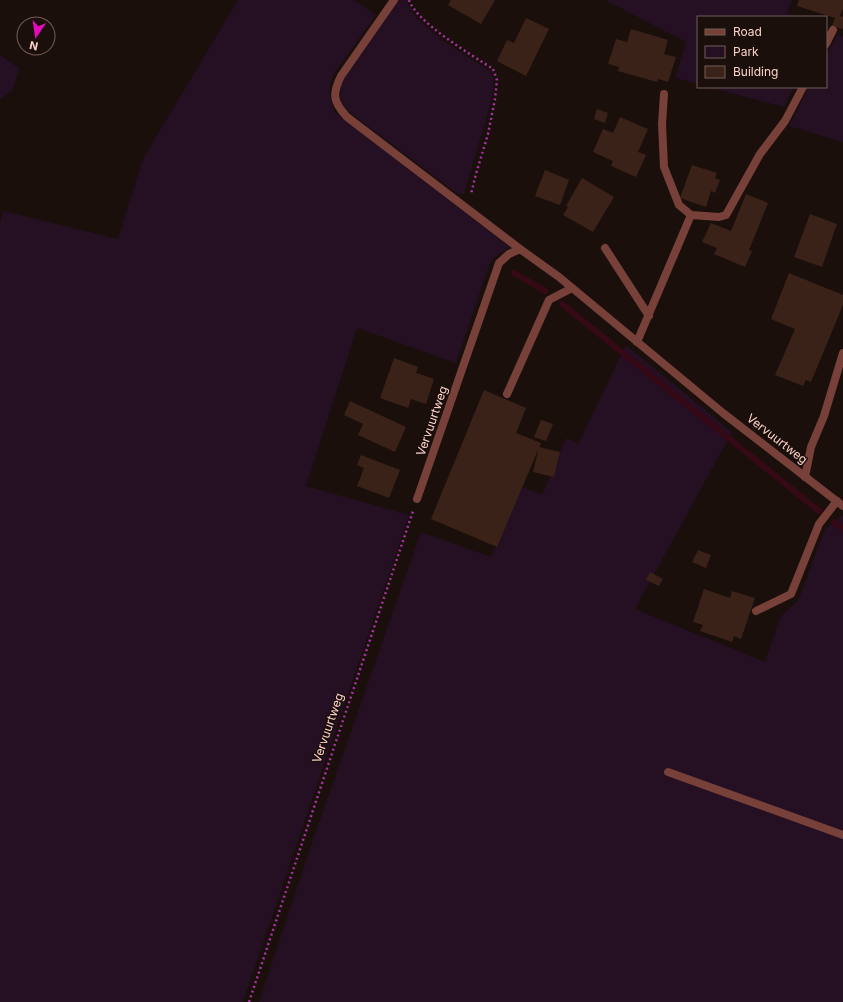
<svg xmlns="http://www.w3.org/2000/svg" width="843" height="1002" font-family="Inter,sans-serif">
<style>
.green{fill:#240f23}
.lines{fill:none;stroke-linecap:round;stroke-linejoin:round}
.stream{stroke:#350a16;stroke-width:6}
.building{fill:#3a2219}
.path{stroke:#a632a3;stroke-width:2.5;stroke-dasharray:2 3;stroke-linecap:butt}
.lane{stroke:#774039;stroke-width:8}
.street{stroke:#774039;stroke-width:8}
.labels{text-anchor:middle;stroke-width:3;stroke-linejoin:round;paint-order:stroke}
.street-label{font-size:12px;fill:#fcd2c8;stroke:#1b0f0c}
</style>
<rect width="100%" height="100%" fill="#1b0f0c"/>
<!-- green -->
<path class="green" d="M 238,0 L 354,0 L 376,15 L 333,75 L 329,92 L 334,112 L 510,247 L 494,257 L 490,263 L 456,363 L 357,328 L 306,486 L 409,515 L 243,1002 L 0,1002 L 0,223 L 3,211 L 118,239 L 143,159 Z
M 398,0 L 407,0 C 412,25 469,57 491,71 L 494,81 L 490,106 L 464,194 L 459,194 L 455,192 L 344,108 C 339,98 340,90 342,79 Z
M 605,0 L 792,0 L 787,14 L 798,17 L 698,17 L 698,84 L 675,78 L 686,42 Z
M 838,34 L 843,37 L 843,142 L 789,126 L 809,87 L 826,87 L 826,56 Z
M 0,55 L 19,68 L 13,89 L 0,100 Z
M 708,87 L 794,87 L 784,107 Z
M 626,345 L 732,432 L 635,609 L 765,662 L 781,616 L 798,601 L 825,529 L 842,515 L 843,516 L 843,1002 L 259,1002 L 314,837 L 421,532 L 491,557 L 521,486 L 542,495 L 566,438 L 578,444 Z"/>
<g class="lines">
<!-- stream -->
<path class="stream" d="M 514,273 L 545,291
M 562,304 L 819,511
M 834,522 L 843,529"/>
</g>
<!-- building -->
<path class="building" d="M 451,0 L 495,0 L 481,24 L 448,5 Z
M 799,0 L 843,0 L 843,9 L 840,16 L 843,17 L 843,29 L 832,26 L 835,18 L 797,6 Z
M 526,18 L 549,29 L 526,76 L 497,61 L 507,40 L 514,43 Z
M 631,29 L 668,40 L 664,54 L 676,57 L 668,82 L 658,79 L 657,82 L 618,71 L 619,67 L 608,64 L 616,39 L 627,42 Z
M 597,109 L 608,113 L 605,123 L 594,119 Z
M 620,117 L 648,129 L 638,152 L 646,155 L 636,177 L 611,166 L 613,161 L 593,152 L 603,129 L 613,133 Z
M 692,165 L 717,173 L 715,178 L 720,180 L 715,193 L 711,191 L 706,207 L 680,198 Z
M 545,170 L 569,180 L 560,205 L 535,196 Z
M 582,178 L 614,197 L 593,232 L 563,215 L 568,207 L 566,206 Z
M 746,194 L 768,203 L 749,250 L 752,251 L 745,267 L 714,254 L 717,248 L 702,242 L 711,223 L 731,231 Z
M 810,214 L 837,224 L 822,267 L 794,257 Z
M 789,273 L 843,295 L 843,305 L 811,382 L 806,380 L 803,386 L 775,375 L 795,329 L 771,319 Z
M 394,358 L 418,367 L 416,373 L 434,379 L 426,404 L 411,399 L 408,408 L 380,398 Z
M 484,390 L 526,408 L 516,433 L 541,443 L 497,547 L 431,519 Z
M 350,401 L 406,427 L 395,452 L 358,435 L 363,424 L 344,415 Z
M 541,420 L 553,424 L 546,441 L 534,437 Z
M 539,447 L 560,452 L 554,477 L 533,472 Z
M 361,455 L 400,470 L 389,498 L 357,486 L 364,468 L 357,465 Z
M 698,550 L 711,555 L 706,568 L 692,562 Z
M 650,572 L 663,579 L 659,586 L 646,580 Z
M 704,589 L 730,598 L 732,591 L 755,598 L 741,639 L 734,636 L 732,642 L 700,631 L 703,625 L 693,622 Z"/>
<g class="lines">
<!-- path -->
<path class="path" d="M 409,0 C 417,23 472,55 493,69 L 497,80 L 495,99 L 488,134 L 476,174 L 471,194
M 249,1002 L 413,511"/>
<!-- lane -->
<path class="lane" d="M 394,0 L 341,76 C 332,94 333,102 347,117 L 520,249
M 826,44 L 833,30
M 664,94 L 662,124 L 664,167 L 679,205 L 691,215
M 605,248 L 649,316
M 637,342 L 691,215 L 719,217 L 726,215 L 760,154 L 785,121 L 803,87
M 507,394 L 549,300 L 572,288
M 805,477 L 811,447 L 824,416 L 843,353
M 756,611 L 791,594 L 819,524 L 837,501
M 668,772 L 843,835"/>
<!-- street -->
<path class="street" d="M 417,499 L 499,263 L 509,254 L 520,249 L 559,277 L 723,413 L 843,506"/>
</g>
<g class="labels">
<!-- street labels -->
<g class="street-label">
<text transform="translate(432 421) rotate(-71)" y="4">Vervuurtweg</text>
<text transform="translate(777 439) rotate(38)" y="4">Vervuurtweg</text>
<text transform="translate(328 728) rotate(-71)" y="4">Vervuurtweg</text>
</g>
</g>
<!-- legend -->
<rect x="697" y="16" width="130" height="72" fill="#1b0f0c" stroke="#755d57"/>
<rect x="705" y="29" width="20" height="6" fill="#774039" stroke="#755d57"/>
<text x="733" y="36" font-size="12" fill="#fcd2c8">Road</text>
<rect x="705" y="46" width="20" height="12" fill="#240f23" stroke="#755d57"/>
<text x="733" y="56" font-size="12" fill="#fcd2c8">Park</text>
<rect x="705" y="66" width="20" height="12" fill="#3a2219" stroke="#755d57"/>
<text x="733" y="76" font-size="12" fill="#fcd2c8">Building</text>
<!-- north arrow -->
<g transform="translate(36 36) rotate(193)"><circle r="19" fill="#1b0f0c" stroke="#755d57"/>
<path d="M0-3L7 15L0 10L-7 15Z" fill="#e50bbd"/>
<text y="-6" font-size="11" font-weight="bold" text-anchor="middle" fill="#fcd2c8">N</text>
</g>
</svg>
